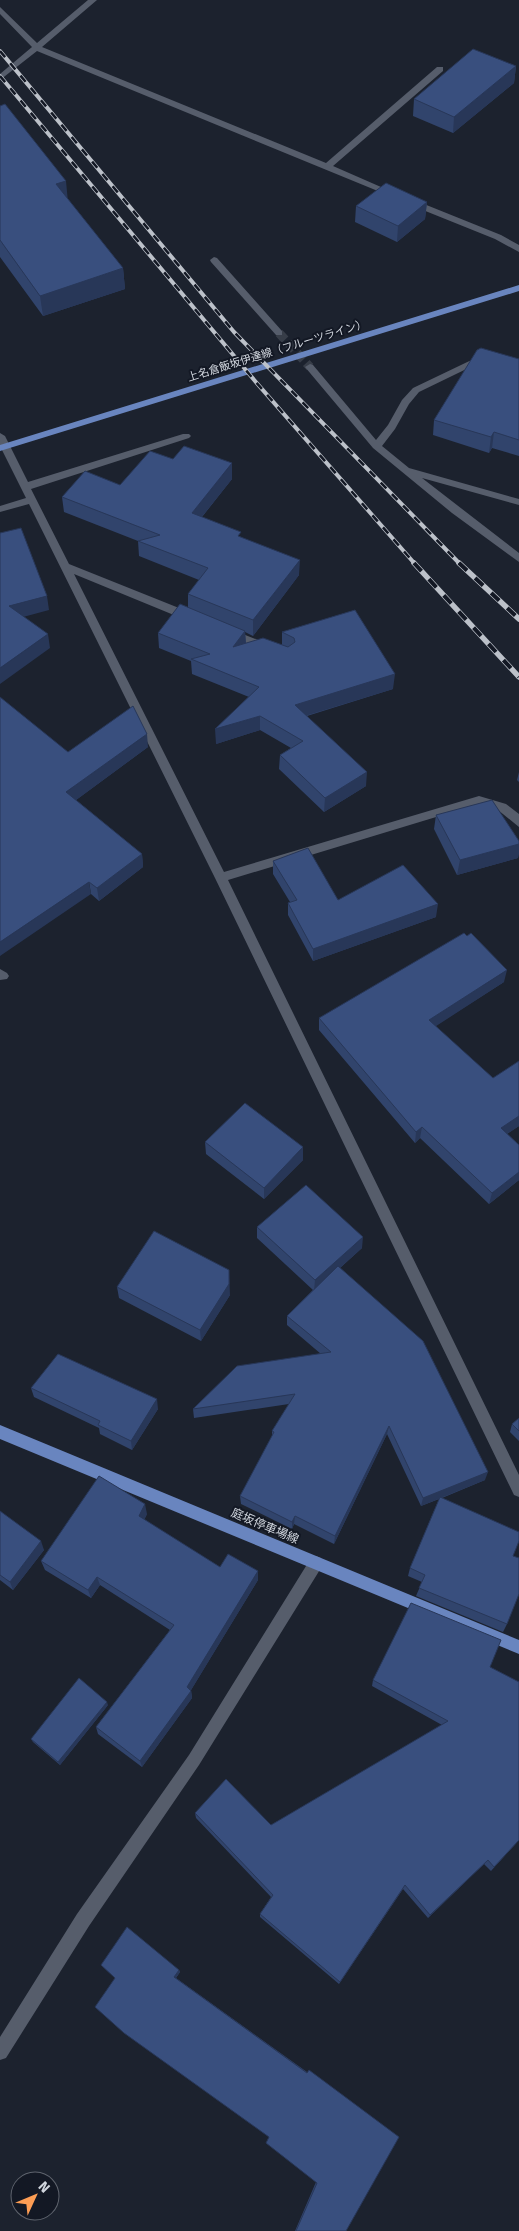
<svg xmlns="http://www.w3.org/2000/svg" width="519" height="2231" font-family="'Fira Sans','Noto Sans JP',sans-serif">
<style>
.lines{fill:none;stroke-linecap:round;stroke-linejoin:round}
.minor-tunnel{stroke:#373d48;stroke-width:9;stroke-dasharray:9 4.5;stroke-linecap:butt}
.minor{fill:#565d6b;fill-rule:evenodd}
.major{fill:#6985bf;fill-rule:evenodd}
.rail-far1-casing{stroke:#bcc1c9;stroke-width:4}
.rail-casing{stroke:#bcc1c9;stroke-width:5.5}
.rail-far1{stroke:#131824;stroke-width:2.5;stroke-dasharray:8;stroke-linecap:butt}
.rail{stroke:#131824;stroke-width:4;stroke-dasharray:11;stroke-linecap:butt}
.wall{fill:#31446c}
.shaded-wall{fill:#283758}
.building{fill:#394f7e;stroke:#283758}
.labels{text-anchor:middle;stroke-width:4;stroke-linejoin:round;paint-order:stroke}
.far-street-label{font-size:11px;fill:#d0d5dd;stroke:#131824}
.street-label{font-size:12px;fill:#d0d5dd;stroke:#131824}
</style>
<rect width="100%" height="100%" fill="#1c222e"/>
<g class="lines">
<!-- minor-tunnel -->
<path class="minor-tunnel" d="M 279,333 L 310,367"/>
<!-- minor -->
<path class="minor" d="M 88,0 L 97,0 L 42,47 L 326,163 L 437,67 L 443,67 L 443,71 L 333,166 L 397,194 L 390,196 L 37,51 L 0,80 L 0,74 L 32,47 L 0,14 L 0,7 L 37,43 Z
M 408,200 L 414,200 L 501,235 L 519,245 L 519,252 L 495,239 L 408,204 Z
M 214,257 L 217,258 L 282,331 L 282,335 L 276,335 L 211,262 L 210,260 Z
M 484,354 L 487,355 L 487,359 L 419,392 L 409,404 L 395,429 L 382,446 L 409,468 L 519,499 L 519,505 L 422,478 L 519,553 L 519,562 L 452,513 L 373,448 L 305,367 L 310,364 L 313,365 L 376,440 L 388,425 L 402,400 L 413,388 Z
M 0,433 L 5,436 L 28,482 L 183,434 L 189,434 L 191,436 L 189,438 L 31,489 L 69,564 L 194,614 L 195,617 L 194,620 L 186,620 L 74,574 L 224,872 L 479,796 L 506,804 L 519,814 L 519,827 L 498,810 L 479,804 L 228,880 L 519,1475 L 519,1497 L 514,1495 L 215,878 L 29,504 L 0,512 L 0,506 L 26,498 L 0,446 Z
M 230,629 L 271,645 L 272,648 L 267,652 L 226,636 L 226,630 Z
M 0,969 L 7,973 L 9,976 L 7,979 L 0,980 Z
M 316,1556 L 321,1558 L 323,1563 L 321,1568 L 199,1765 L 89,1926 L 6,2058 L 0,2060 L 0,2037 L 77,1914 L 189,1755 L 311,1558 Z"/>
<!-- major -->
<path class="major" d="M 519,285 L 519,291 L 0,451 L 0,445 Z
M 0,1425 L 519,1640 L 519,1654 L 0,1439 Z"/>
<defs>
<path id="rail-far1" d="M 0,51 L 234,332 L 460,564
M 0,76 L 255,381 L 415,564"/>
<path id="rail" d="M 414,563 L 519,677
M 459,563 L 519,619"/>
</defs>
<!-- rail-far1 casing -->
<use href="#rail-far1" class="rail-far1-casing"/>
<!-- rail casing -->
<use href="#rail" class="rail-casing"/>
<!-- rail-far1 -->
<use href="#rail-far1" class="rail-far1"/>
<!-- rail -->
<use href="#rail" class="rail"/>
</g>
<!-- wall -->
<path class="wall" d="M 516,66 L 514,83 L 453,133 L 413,116 L 414,99 Z
M 0,106 L 67,198 L 123,268 L 125,289 L 43,316 L 0,257 Z
M 427,202 L 425,219 L 397,242 L 355,222 L 356,206 Z
M 519,359 L 519,456 L 492,448 L 489,453 L 433,435 L 434,420 Z
M 173,459 L 232,479 L 202,517 L 241,537 L 299,575 L 253,636 L 245,632 L 246,643 L 282,645 L 282,632 L 355,610 L 393,689 L 307,716 L 366,786 L 324,812 L 279,769 L 280,755 L 291,748 L 260,730 L 216,744 L 249,697 L 192,674 L 191,661 L 159,648 L 158,633 L 188,608 L 188,594 L 199,580 L 139,556 L 138,541 L 64,512 L 62,497 L 120,485 Z
M 148,747 L 76,800 L 142,854 L 143,867 L 99,901 L 91,894 L 68,752 Z
M 519,772 L 519,782 L 517,780 Z
M 436,815 L 519,841 L 519,852 L 518,858 L 457,875 L 434,829 Z
M 273,861 L 338,900 L 436,917 L 313,961 L 288,915 L 288,903 L 290,902 L 273,874 Z
M 504,982 L 435,1026 L 493,1078 L 519,1061 L 519,1126 L 507,1134 L 519,1145 L 519,1180 L 489,1204 L 420,1138 L 415,1143 L 319,1030 L 319,1018 Z
M 205,1142 L 303,1160 L 264,1199 L 206,1154 Z
M 257,1227 L 362,1248 L 340,1268 L 485,1480 L 442,1498 L 513,1556 L 507,1624 L 503,1632 L 416,1596 L 422,1582 L 408,1576 L 410,1568 L 439,1499 L 421,1506 L 387,1434 L 334,1544 L 294,1524 L 292,1529 L 241,1504 L 240,1496 L 272,1436 L 272,1431 L 289,1404 L 194,1418 L 193,1409 L 321,1354 L 287,1325 L 287,1316 L 313,1290 L 257,1238 Z
M 117,1287 L 230,1295 L 201,1341 L 119,1298 Z
M 31,1388 L 158,1409 L 132,1450 L 100,1434 L 99,1428 L 34,1397 Z
M 519,1418 L 519,1441 L 510,1432 L 512,1424 Z
M 0,1511 L 44,1550 L 13,1590 L 0,1580 Z
M 147,1514 L 144,1520 L 220,1567 L 258,1580 L 191,1690 L 192,1698 L 142,1767 L 98,1734 L 96,1727 L 170,1630 L 100,1585 L 91,1598 L 45,1570 L 41,1561 Z
M 490,1667 L 519,1840 L 491,1871 L 484,1864 L 428,1918 L 403,1889 L 339,1984 L 260,1917 L 260,1914 L 271,1897 L 196,1818 L 195,1813 L 271,1825 L 442,1725 L 372,1686 L 373,1680 Z
M 108,1705 L 60,1765 L 33,1742 L 31,1739 Z
M 179,1970 L 180,1972 L 176,1978 L 307,2072 L 346,2231 L 295,2231 L 316,2182 L 269,2137 L 115,1978 Z"/>
<!-- shaded-wall -->
<path class="shaded-wall" d="M 516,66 L 514,83 L 453,133 L 454,117 Z
M 66,181 L 68,202 L 56,184 Z
M 427,202 L 425,219 L 397,242 L 398,226 Z
M 123,268 L 125,289 L 43,316 L 40,296 Z
M 494,432 L 492,448 L 489,453 L 491,437 Z
M 232,463 L 232,479 L 192,529 L 192,513 Z
M 300,560 L 299,575 L 253,636 L 253,620 Z
M 47,596 L 49,610 L 12,620 L 9,606 Z
M 245,631 L 246,645 L 233,647 Z
M 48,634 L 50,648 L 0,684 L 0,668 Z
M 395,674 L 393,689 L 295,719 L 295,705 Z
M 260,716 L 260,730 L 216,744 L 215,729 Z
M 147,734 L 148,747 L 68,806 L 66,792 Z
M 367,772 L 366,786 L 324,812 L 325,798 Z
M 519,844 L 519,852 L 518,858 L 457,875 L 460,860 Z
M 142,854 L 143,867 L 99,901 L 97,888 Z
M 89,882 L 91,894 L 0,956 L 0,942 Z
M 438,904 L 436,917 L 313,961 L 313,949 Z
M 507,970 L 504,982 L 427,1032 L 429,1020 Z
M 519,1116 L 519,1126 L 499,1139 L 501,1128 Z
M 422,1127 L 420,1138 L 415,1143 L 416,1132 Z
M 303,1147 L 303,1160 L 264,1199 L 264,1188 Z
M 519,1172 L 519,1180 L 489,1204 L 492,1193 Z
M 363,1237 L 362,1248 L 314,1291 L 315,1280 Z
M 229,1270 L 230,1295 L 201,1341 L 200,1330 Z
M 157,1399 L 158,1409 L 132,1450 L 131,1441 Z
M 389,1426 L 387,1434 L 334,1544 L 335,1536 Z
M 488,1472 L 485,1480 L 421,1506 L 423,1498 Z
M 145,1504 L 147,1514 L 141,1526 L 139,1516 Z
M 295,1516 L 294,1524 L 292,1529 L 292,1522 Z
M 41,1541 L 44,1550 L 13,1590 L 10,1582 Z
M 258,1571 L 258,1580 L 188,1695 L 187,1687 Z
M 97,1577 L 100,1585 L 91,1598 L 88,1590 Z
M 191,1691 L 192,1698 L 142,1767 L 140,1761 Z
M 107,1702 L 108,1705 L 60,1765 L 58,1762 Z
M 488,1860 L 484,1864 L 428,1918 L 430,1915 Z
M 179,1970 L 180,1972 L 175,1979 L 174,1977 Z"/>
<!-- building -->
<path class="building" d="M 473,49 L 516,66 L 454,117 L 414,99 Z
M 5,104 L 66,181 L 56,184 L 123,268 L 40,296 L 0,240 L 0,106 Z
M 386,183 L 427,202 L 398,226 L 356,206 Z
M 481,348 L 519,359 L 519,440 L 494,432 L 491,437 L 434,420 L 477,350 Z
M 184,446 L 232,463 L 192,513 L 241,532 L 238,536 L 300,560 L 253,620 L 188,594 L 208,568 L 138,541 L 160,535 L 62,497 L 85,471 L 120,485 L 150,451 L 173,459 Z
M 21,528 L 47,596 L 9,606 L 48,634 L 0,668 L 0,533 Z
M 180,604 L 245,631 L 233,647 L 263,638 L 288,647 L 295,642 L 294,638 L 282,632 L 355,610 L 395,674 L 295,705 L 367,772 L 325,798 L 280,755 L 303,741 L 260,716 L 215,729 L 259,687 L 191,659 L 210,654 L 158,633 Z
M 0,697 L 68,752 L 133,706 L 147,734 L 66,792 L 142,854 L 97,888 L 89,882 L 0,942 Z
M 492,800 L 519,841 L 519,844 L 460,860 L 436,815 Z
M 308,848 L 338,900 L 403,865 L 438,904 L 313,949 L 288,903 L 297,900 L 273,861 Z
M 464,933 L 467,936 L 471,933 L 507,970 L 429,1020 L 493,1078 L 519,1061 L 519,1116 L 501,1128 L 519,1145 L 519,1172 L 492,1193 L 422,1127 L 416,1132 L 319,1018 Z
M 245,1103 L 303,1147 L 264,1188 L 205,1142 Z
M 306,1185 L 363,1237 L 315,1280 L 257,1227 Z
M 154,1231 L 229,1270 L 229,1284 L 200,1330 L 117,1287 Z
M 338,1266 L 423,1341 L 488,1472 L 423,1498 L 389,1426 L 335,1536 L 295,1516 L 292,1522 L 240,1496 L 274,1432 L 272,1431 L 295,1394 L 193,1409 L 237,1366 L 331,1352 L 287,1316 Z
M 58,1354 L 157,1399 L 131,1441 L 98,1425 L 100,1421 L 31,1388 Z
M 519,1418 L 519,1431 L 512,1424 Z
M 99,1476 L 145,1504 L 139,1516 L 220,1567 L 228,1554 L 258,1571 L 187,1687 L 191,1691 L 140,1761 L 96,1727 L 174,1625 L 97,1577 L 88,1590 L 41,1561 Z
M 440,1497 L 519,1532 L 519,1541 L 513,1556 L 519,1558 L 519,1594 L 507,1624 L 419,1588 L 425,1575 L 410,1568 Z
M 0,1511 L 41,1541 L 10,1582 L 0,1575 Z
M 411,1603 L 501,1640 L 490,1667 L 519,1682 L 519,1840 L 494,1867 L 488,1860 L 430,1915 L 405,1885 L 340,1982 L 260,1914 L 273,1895 L 195,1813 L 226,1779 L 271,1825 L 448,1721 L 373,1680 Z
M 79,1678 L 107,1702 L 58,1762 L 31,1739 Z
M 127,1927 L 179,1970 L 174,1977 L 307,2073 L 309,2070 L 399,2137 L 346,2231 L 296,2231 L 317,2183 L 266,2143 L 269,2137 L 124,2033 L 95,2007 L 115,1978 L 101,1965 Z"/>
<g class="labels">
<!-- far-street labels -->
<g class="far-street-label">
<text transform="translate(277 350) rotate(-17)" y="4">上名倉飯坂伊達線（フルーツライン）</text>
</g>
<!-- street labels -->
<g class="street-label">
<text transform="translate(265 1526) rotate(23)" y="4">庭坂停車場線</text>
</g>
</g>
<!-- north arrow -->
<g transform="translate(35 2196) rotate(46)"><circle r="24" fill="#131824" stroke="#5f646e"/>
<path d="M0-4L9 19L0 12L-9 19Z" fill="#fd9d54"/>
<text y="-8" font-size="14" font-weight="bold" text-anchor="middle" fill="#d0d5dd">N</text>
</g>
</svg>
